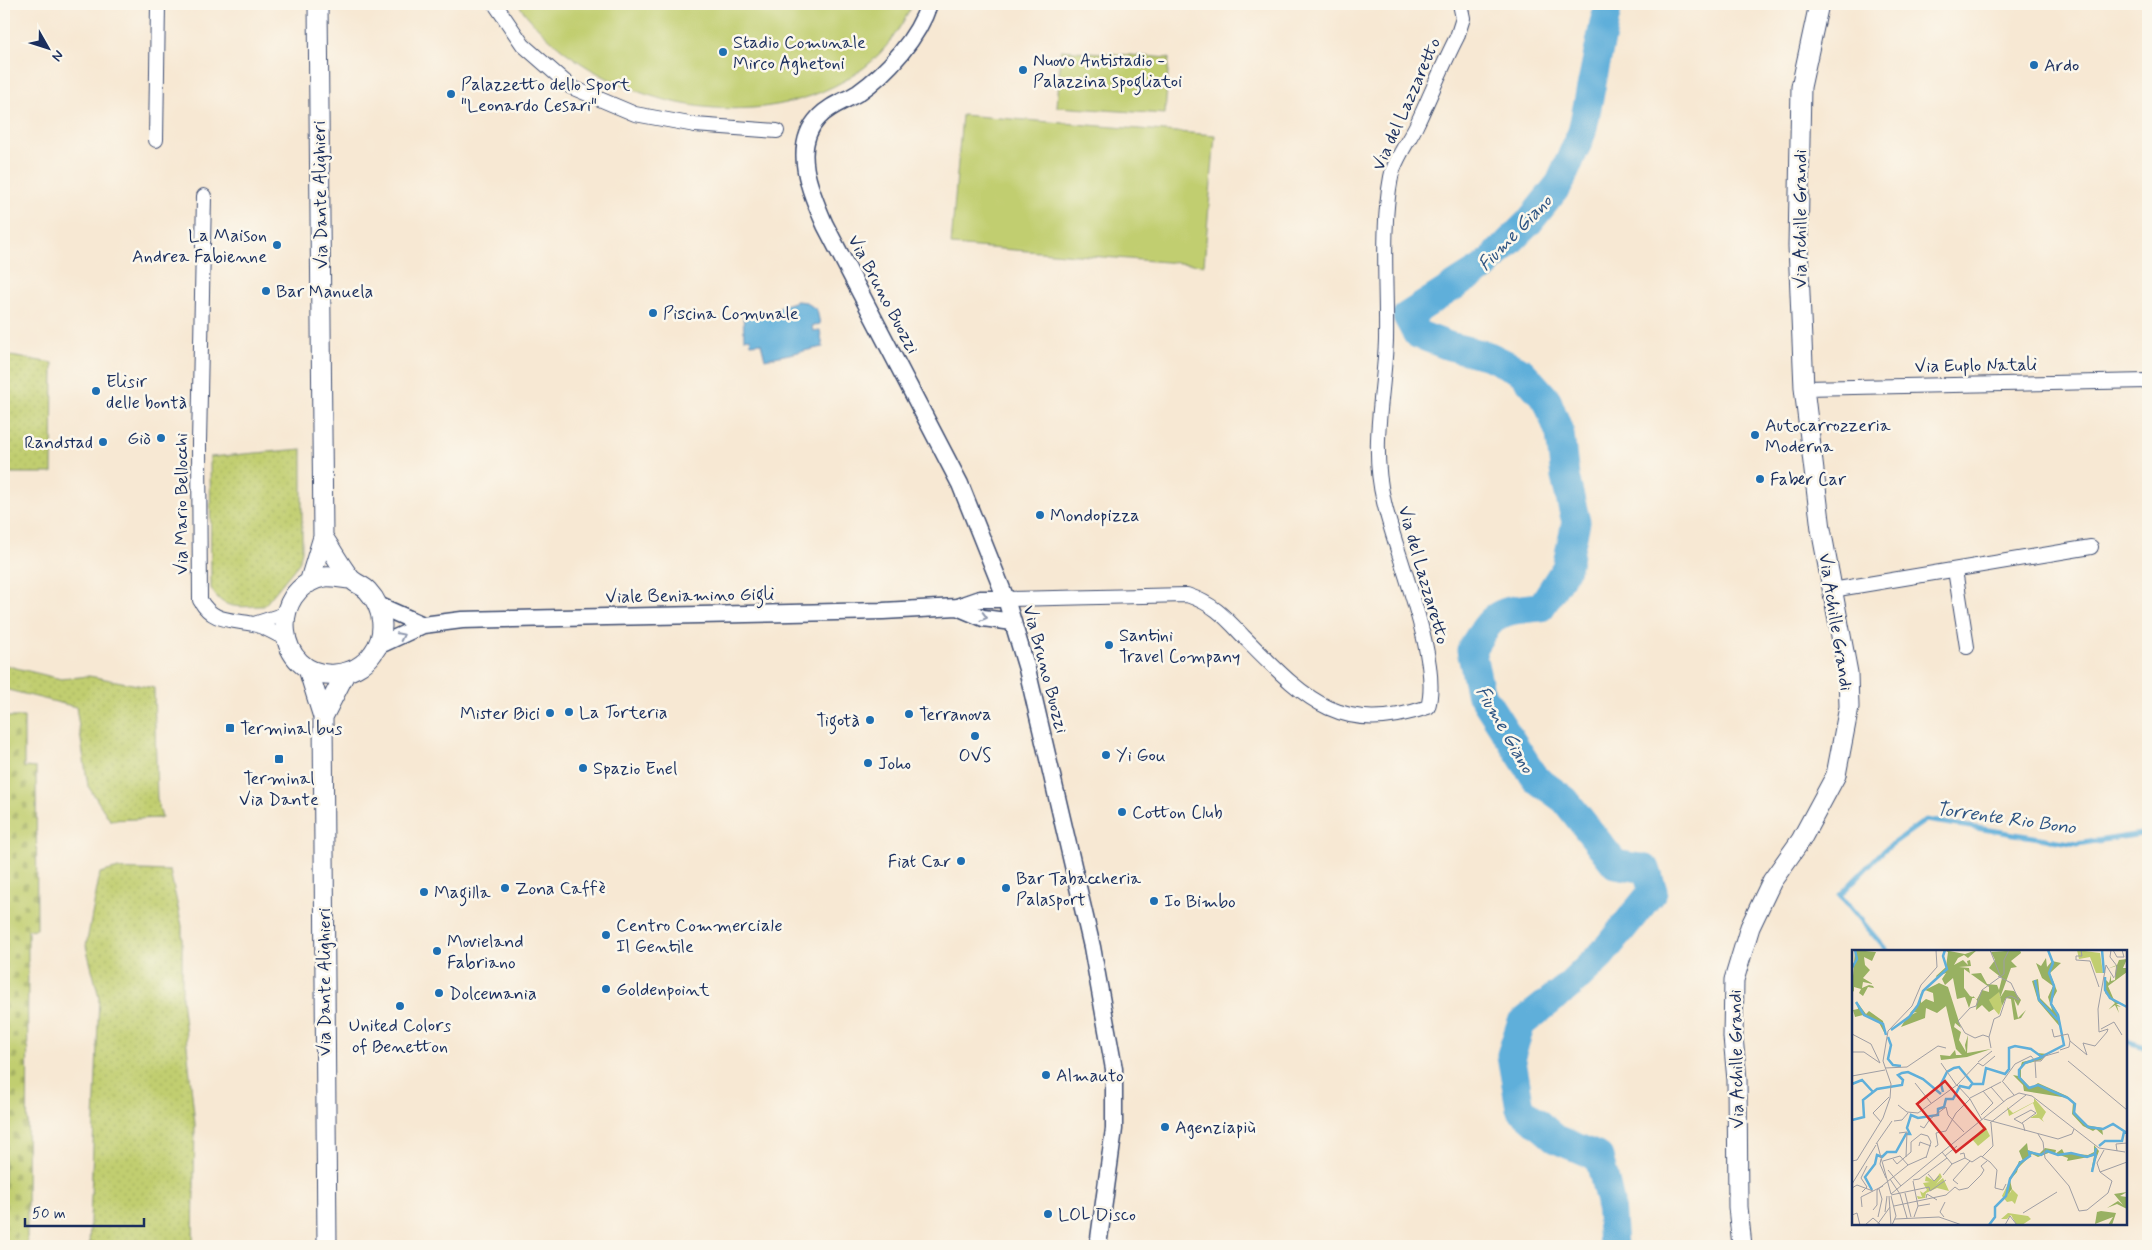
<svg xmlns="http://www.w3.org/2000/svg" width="2152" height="1250" font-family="Mynerve,sans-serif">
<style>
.grass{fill:url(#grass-dots);stroke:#6e7e67}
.cemetery{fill:url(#cemetery-stones);stroke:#6e7e67}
.pitch{fill:#c1ce70;stroke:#6e7e67}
.water{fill:#5fafda;stroke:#3d6f9c}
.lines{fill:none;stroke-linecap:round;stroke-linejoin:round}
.stream{stroke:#5fafda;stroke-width:5}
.river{stroke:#5fafda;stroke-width:29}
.minor-casing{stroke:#3c4b70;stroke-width:16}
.tertiary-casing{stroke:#3c4b70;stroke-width:19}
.secondary-casing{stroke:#3c4b70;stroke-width:21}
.minor{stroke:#fff;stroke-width:14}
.tertiary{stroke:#fff;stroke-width:16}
.secondary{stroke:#fff;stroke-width:19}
.oneway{stroke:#8d97ae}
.poi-dot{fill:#1f6fb2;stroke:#fbf7ec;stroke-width:2}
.labels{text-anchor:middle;stroke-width:5;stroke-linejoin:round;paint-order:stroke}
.poi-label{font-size:18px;fill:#1b2f5e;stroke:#fbf7ec;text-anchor:start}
.street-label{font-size:18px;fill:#1b2f5e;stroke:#fbf7ec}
.water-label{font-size:19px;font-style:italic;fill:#2f5583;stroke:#fbf7ec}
.inset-river{fill:none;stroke:#5fafda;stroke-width:2.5}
.inset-road{fill:none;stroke:#9f9ea4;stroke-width:1}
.view{fill:#d62828;fill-opacity:0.15;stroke:#d62828;stroke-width:2.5}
.inset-edge{fill:none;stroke:#1b2f5e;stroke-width:2.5}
</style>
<defs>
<pattern id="grass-dots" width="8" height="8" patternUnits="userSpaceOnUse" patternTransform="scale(1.25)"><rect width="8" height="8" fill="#c1ce70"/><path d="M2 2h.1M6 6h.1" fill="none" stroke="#a5b163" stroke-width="1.8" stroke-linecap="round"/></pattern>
<pattern id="cemetery-stones" width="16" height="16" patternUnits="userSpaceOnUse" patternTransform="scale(1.25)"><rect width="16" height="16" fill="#c1ce70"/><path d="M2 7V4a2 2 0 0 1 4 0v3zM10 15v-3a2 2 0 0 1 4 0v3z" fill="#a5b163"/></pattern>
</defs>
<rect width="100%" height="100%" fill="#fbf7ec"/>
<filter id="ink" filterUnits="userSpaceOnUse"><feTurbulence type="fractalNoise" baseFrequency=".02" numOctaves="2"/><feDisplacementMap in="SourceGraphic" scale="10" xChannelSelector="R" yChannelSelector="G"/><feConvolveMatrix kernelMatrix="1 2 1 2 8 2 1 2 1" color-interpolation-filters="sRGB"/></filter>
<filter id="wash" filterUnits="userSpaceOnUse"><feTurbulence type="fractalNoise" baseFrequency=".0096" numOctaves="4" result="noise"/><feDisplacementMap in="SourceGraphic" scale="20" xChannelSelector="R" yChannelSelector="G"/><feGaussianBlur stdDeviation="1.12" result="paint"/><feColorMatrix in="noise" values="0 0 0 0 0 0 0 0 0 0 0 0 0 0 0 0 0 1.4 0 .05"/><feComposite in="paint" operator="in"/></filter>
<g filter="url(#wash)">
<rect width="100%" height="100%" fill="#f7e8d3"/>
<!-- grass -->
<path class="grass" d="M 4,355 L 53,363 L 52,473 L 4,473 Z
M 302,449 L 302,551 L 299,563 L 264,606 C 241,606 223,612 211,588 L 210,457 Z
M 4,665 L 61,679 L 89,676 L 154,688 L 157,799 L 162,818 L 110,820 L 88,786 L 76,707 L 4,689 Z
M 115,869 L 170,871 L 182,926 L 182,997 L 195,1124 L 193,1246 L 89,1246 L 99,997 L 86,946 L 100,873 Z"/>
<!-- cemetery -->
<path class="cemetery" d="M 4,717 L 24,717 L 24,767 L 36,768 L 37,929 L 28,930 L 27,1246 L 4,1246 Z"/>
<!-- pitch -->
<path class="pitch" d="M 518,4 L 913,4 C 901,27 886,51 865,67 C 761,146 592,106 518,4 Z
M 1061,50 L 1169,58 L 1165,114 L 1057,107 Z
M 962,115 L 1215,135 L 1204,265 L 951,245 Z"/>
<!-- water -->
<path class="water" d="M 797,301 L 806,302 L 817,310 L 820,324 L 812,326 L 813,331 L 820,330 L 823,347 L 765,359 L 761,343 L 751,344 L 750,338 L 744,339 L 743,312 L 771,316 L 781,306 Z"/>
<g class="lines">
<!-- stream -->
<path class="stream" d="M 1887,951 L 1840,895 L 1885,849 L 1926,820 L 2077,844 L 2148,833
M 2126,1041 L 2148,1048"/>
<!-- river -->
<path class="river" d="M 1608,4 L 1582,132 L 1560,183 L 1529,222 L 1484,267 L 1407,316 L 1417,334 L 1449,346 L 1489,356 L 1522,372 L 1547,400 L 1560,434 L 1565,477 L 1576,522 L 1566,568 L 1541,607 C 1497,611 1494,612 1471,650 L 1480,692 L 1536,779 L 1565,800 L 1615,864 L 1646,869 L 1653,891 L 1602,954 L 1570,985 L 1521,1024 L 1511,1055 L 1520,1108 L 1556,1139 L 1599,1157 L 1610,1202 L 1613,1246"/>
</g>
</g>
<g filter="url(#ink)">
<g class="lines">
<defs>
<path id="minor" d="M 495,4 L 523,45 L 571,87 L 635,114 L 695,125 L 777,131
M 156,140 L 158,4
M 204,196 L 199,443 L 200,600 C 213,623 231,619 253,624 C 264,626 275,634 285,638
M 1804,388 L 2148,381
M 1955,570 L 1967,647
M 1832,590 L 2091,547
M 1006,599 L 1187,595 C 1214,604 1225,617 1244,637 C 1303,696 1338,738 1428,707 C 1442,660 1395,553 1384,502 C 1370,444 1384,397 1386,340 C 1387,287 1381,230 1391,177 C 1394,161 1408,142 1416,126 C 1430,97 1442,66 1457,37 L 1463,18 L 1460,4
M 254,624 L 285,614"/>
<path id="tertiary" d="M 929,4 C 918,38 888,72 858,93 C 845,101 830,105 819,117 C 790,147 811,193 825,225 L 960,484 L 1006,599 L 1027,669 L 1092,947 L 1114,1069 L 1114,1129 L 1098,1246
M 378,605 L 423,625
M 957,607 L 983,618 L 1013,622
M 378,646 L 423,625 L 462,620 L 883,611 L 957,607 L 980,599 L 1006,599"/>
<path id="secondary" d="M 323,537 C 332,550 340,565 350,578 C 355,584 363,585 368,591 C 384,608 387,635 373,653 C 364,666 350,673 335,674 C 275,679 266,587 325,577 C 332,576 343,579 351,579
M 309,583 L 323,537 L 318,4
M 308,669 L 323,717 L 327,1246
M 323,717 L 345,674
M 1742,1246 L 1738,1207 L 1737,1080 L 1733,1037 L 1734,980 L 1750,927 L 1772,881 L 1801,840 L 1836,775 L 1849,707 L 1848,673 L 1821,529 L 1804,388 L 1798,246 L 1801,87 L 1819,4"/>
</defs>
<!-- minor casing -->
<use href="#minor" class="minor-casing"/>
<!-- tertiary casing -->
<use href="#tertiary" class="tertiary-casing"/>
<!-- secondary casing -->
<use href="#secondary" class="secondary-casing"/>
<!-- minor -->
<use href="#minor" class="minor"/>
<!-- tertiary -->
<use href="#tertiary" class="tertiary"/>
<!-- secondary -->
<use href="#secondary" class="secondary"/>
</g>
<!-- one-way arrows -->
<defs><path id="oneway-chevron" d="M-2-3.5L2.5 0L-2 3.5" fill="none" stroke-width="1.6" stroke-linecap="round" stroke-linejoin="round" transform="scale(1.25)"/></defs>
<g class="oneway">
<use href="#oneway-chevron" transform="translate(984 617) rotate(15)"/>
<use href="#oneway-chevron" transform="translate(401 636) rotate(-26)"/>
</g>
</g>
<!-- markers -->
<g class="poi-dot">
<circle cx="723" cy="52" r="5"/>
<circle cx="2034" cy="65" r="5"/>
<circle cx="1023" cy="70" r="5"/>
<circle cx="451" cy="94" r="5"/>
<circle cx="277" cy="245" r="5"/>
<circle cx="266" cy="291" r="5"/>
<circle cx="653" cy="313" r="5"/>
<circle cx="96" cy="391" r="5"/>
<circle cx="1755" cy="435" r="5"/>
<circle cx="161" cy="438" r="5"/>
<circle cx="103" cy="442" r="5"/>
<circle cx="1760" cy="479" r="5"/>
<circle cx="1040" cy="515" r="5"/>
<circle cx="1109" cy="645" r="5"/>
<circle cx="569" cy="712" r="5"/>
<circle cx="550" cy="713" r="5"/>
<circle cx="909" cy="714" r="5"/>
<circle cx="870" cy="720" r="5"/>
<rect x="225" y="723" width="10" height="10" rx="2.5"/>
<circle cx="975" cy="736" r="5"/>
<circle cx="1106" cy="755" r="5"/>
<rect x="274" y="754" width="10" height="10" rx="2.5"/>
<circle cx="868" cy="763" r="5"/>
<circle cx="583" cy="768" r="5"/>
<circle cx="1122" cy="812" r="5"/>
<circle cx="961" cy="861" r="5"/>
<circle cx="505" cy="888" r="5"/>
<circle cx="1006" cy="888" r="5"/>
<circle cx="424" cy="892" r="5"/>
<circle cx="1154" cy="901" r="5"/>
<circle cx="606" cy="935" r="5"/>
<circle cx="437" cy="951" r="5"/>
<circle cx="606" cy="989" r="5"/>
<circle cx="439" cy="993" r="5"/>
<circle cx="400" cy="1006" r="5"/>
<circle cx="1046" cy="1075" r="5"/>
<circle cx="1165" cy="1127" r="5"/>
<circle cx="1048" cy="1214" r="5"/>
</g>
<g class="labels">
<!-- poi labels -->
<g class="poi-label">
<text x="733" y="48">Stadio Comunale<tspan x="733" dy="21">Mirco Aghetoni</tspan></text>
<text x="1033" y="66">Nuovo Antistadio -<tspan x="1033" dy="21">Palazzina spogliatoi</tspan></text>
<text x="2044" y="71">Ardo</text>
<text x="461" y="90">Palazzetto dello Sport<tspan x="461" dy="21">"Leonardo Cesari"</tspan></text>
<text x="267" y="241" text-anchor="end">La Maison<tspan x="267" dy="21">Andrea Fabienne</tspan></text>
<text x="276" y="297">Bar Manuela</text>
<text x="663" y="319">Piscina Comunale</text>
<text x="106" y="387">Elisir<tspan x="106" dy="21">delle bontà</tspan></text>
<text x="1765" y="431">Autocarrozzeria<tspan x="1765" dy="21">Moderna</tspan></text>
<text x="151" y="444" text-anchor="end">Giò</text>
<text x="93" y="448" text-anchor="end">Randstad</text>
<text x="1770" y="485">Faber Car</text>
<text x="1050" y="521">Mondopizza</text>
<text x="1119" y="641">Santini<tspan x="1119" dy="21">Travel Company</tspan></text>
<text x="579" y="718">La Torteria</text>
<text x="540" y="719" text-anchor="end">Mister Bici</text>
<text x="919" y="720">Terranova</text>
<text x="860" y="726" text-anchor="end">Tigotà</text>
<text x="240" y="734">Terminal bus</text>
<text x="975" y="761" text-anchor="middle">OVS</text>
<text x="1116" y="761">Yi Gou</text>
<text x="878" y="769">Joho</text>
<text x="593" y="774">Spazio Enel</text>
<text x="279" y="784" text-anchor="middle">Terminal<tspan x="279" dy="21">Via Dante</tspan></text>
<text x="1132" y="818">Cotton Club</text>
<text x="951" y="867" text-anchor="end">Fiat Car</text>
<text x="1016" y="884">Bar Tabaccheria<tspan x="1016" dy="21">Palasport</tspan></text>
<text x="515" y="894">Zona Caffè</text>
<text x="434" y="898">Magilla</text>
<text x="1164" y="907">Io Bimbo</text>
<text x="616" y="931">Centro Commerciale<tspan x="616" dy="21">Il Gentile</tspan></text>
<text x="447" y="947">Movieland<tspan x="447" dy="21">Fabriano</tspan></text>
<text x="616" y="995">Goldenpoint</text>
<text x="449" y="999">Dolcemania</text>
<text x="400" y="1031" text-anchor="middle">United Colors<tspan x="400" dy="21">of Benetton</tspan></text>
<text x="1056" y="1081">Almauto</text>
<text x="1175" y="1133">Agenziapiù</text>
<text x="1058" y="1220">LOL Disco</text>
</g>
<!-- street labels -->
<g class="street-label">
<text transform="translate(1406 104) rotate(-66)" y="6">Via del Lazzaretto</text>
<text transform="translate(320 195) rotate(-91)" y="6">Via Dante Alighieri</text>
<text transform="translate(1800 219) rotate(-90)" y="6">Via Achille Grandi</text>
<text transform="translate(884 294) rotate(62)" y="6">Via Bruno Buozzi</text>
<text transform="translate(1976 365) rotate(-1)" y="6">Via Euplo Natali</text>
<text transform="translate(181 504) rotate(-90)" y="6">Via Mario Bellocchi</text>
<text transform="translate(1424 575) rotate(74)" y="6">Via del Lazzaretto</text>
<text transform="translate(690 595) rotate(-1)" y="6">Viale Beniamino Gigli</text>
<text transform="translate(1836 622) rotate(81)" y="6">Via Achille Grandi</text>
<text transform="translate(1046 669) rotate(75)" y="6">Via Bruno Buozzi</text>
<text transform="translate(324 982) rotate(-90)" y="6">Via Dante Alighieri</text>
<text transform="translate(1736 1059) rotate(-91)" y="6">Via Achille Grandi</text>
</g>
<!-- water labels -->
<g class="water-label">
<text transform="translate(1514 232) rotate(-46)" y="7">Fiume Giano</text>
<text transform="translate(1506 729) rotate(60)" y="7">Fiume Giano</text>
<text transform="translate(2006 817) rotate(8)" y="7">Torrente Rio Bono</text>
</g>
</g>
<!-- overview -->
<g transform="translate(1852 950)">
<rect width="275" height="275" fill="#f7e8d3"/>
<path d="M 225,0 L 248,3 L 251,23 L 244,23 L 238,7 L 227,9 ZM 147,42 L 150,56 L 147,65 L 136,52 L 141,43 ZM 182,148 L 194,162 L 190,169 L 192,172 L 187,168 L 178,168 L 185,164 L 181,153 L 157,166 L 155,157 L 161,163 L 182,152 ZM 88,223 L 90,227 L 84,234 L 91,228 L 97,241 L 85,238 L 74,243 L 73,248 L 66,249 L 65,246 L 70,247 L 68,241 L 71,243 L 75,240 L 71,233 L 78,232 L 73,231 L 74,226 L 82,231 ZM 156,234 L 158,243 L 160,239 L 166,245 L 163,254 L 160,251 L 155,252 L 150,246 ZM 156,263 L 176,266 L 179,269 L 170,275 L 164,274 L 159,265 L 155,269 L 149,269 Z" fill="#c1ce70"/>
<path d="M 3,0 L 24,2 L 20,11 L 12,7 L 13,15 L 18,20 L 11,28 L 21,34 L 11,32 L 10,38 L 17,35 L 21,36 L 22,38 L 16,37 L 11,46 L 7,43 L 9,39 L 2,37 L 2,42 L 0,39 ZM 92,0 L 113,4 L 125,0 L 116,8 L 112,5 L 106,8 L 102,15 L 111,10 L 116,15 L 115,11 L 118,10 L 119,16 L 107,17 L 117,18 L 118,24 L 129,23 L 135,34 L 145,35 L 147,40 L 150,28 L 137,18 L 143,10 L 139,2 L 168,0 L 169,3 L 159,11 L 165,17 L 159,18 L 148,48 L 153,40 L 162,41 L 169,50 L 166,56 L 162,49 L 166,68 L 174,60 L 169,68 L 162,70 L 159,49 L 154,48 L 150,56 L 147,42 L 137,50 L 142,59 L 137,62 L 130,55 L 124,60 L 125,50 L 121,46 L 117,58 L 113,47 L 105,49 L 101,28 L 93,35 L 90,29 L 94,23 L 83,27 L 94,17 L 96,2 ZM 112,19 L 137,37 L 137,42 L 130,40 L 125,49 L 118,46 L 112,38 ZM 194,8 L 195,17 L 200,11 L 209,13 L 198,23 L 205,41 L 199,52 L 207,65 L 209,78 L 186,51 L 180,31 L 186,29 L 188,48 L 200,60 L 196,47 L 201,36 L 190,28 L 184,13 L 189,16 ZM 275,9 L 271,18 L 275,18 L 275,22 L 256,36 L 262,50 L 271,54 L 264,54 L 269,57 L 265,56 L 267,63 L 263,55 L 256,60 L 263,53 L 253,43 L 253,29 L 257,33 L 259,25 L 259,31 L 263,30 L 264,16 L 255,19 L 265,15 L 267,10 ZM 87,33 L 96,37 L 109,78 L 103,73 L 102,77 L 109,82 L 107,90 L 114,102 L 113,95 L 116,85 L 115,103 L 139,99 L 115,107 L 89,110 L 88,105 L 98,106 L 103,100 L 104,105 L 110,105 L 104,99 L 94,56 L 85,63 L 74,58 L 73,68 L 49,77 L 55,67 L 65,62 L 58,63 L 66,55 L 69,43 L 69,53 L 74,49 L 82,52 L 81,43 L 73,40 ZM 5,52 L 14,64 L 17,61 L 31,71 L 33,84 L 26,71 L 11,65 L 3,67 L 1,60 L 6,59 ZM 185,103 L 196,104 L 189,110 L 173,114 L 169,118 L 169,128 L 179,138 L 186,133 L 215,146 L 222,152 L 223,162 L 234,175 L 250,178 L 251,185 L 244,179 L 241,181 L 231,176 L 220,164 L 221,153 L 216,148 L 172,141 L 171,135 L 161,125 L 166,126 L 170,112 L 188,108 ZM 175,193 L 176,200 L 187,204 L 193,198 L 204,200 L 203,204 L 210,199 L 212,203 L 236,205 L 242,202 L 242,195 L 247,201 L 239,222 L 242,206 L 215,211 L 216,208 L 199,202 L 186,207 L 180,204 L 166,218 L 165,222 L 158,230 L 160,239 L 156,244 L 157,228 L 164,221 L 167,211 L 171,211 L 167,201 ZM 275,242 L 268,246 L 275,247 L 275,259 L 265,254 L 255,258 L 266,251 L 271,255 L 262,244 ZM 249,261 L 264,263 L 260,275 L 256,275 L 261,267 L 243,274 L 245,262 Z" fill="#98b162" fill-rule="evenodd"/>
<path d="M 133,176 L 138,186 L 126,196 L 120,189 Z" fill="#c1ce70"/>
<path class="inset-river" d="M 250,0 L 252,23M 0,18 L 5,9 L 3,0M 253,27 L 253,40 L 258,48 L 275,57M 183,30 L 187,50 L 206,70M 4,52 L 12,65 L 31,74 L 34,85M 39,80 L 57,67 L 66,55 L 71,41 L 95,19 L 91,6 L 93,0M 36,87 L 39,95 L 36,109 L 41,115 L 49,116M 189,107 L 212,95 L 206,65 L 199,54 L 202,36 L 197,23 L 201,13 L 196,0M 0,134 L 10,130 L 21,142M 91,142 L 89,134 L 95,122 L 102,118 L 107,117 L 121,134M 0,170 L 12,167 L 11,150 L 25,139 L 50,135 L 51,130 L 46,125 L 50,123 L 56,122 L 71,129 L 89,144M 247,196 L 253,191 L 270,191 L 272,182M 240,222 L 244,204M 20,240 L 13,227 L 23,214 L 25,205 L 30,207 L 35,202 L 44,202 L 54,184 L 58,184 L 55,178 L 59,165 L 66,168 L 86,165 L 86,159 L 92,157 L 94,149 L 101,149 L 108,136 L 117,138 L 120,134 L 131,134 L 134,118 L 153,124 L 157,119 L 157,98 L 163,96 L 179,99 L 190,107 L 173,113 L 167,120 L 167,127 L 177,138 L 186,135 L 216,148 L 223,154 L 222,163 L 236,177 L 251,179 L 261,174 L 275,183M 137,275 L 143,267 L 143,257 L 154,246 L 158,229 L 168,213 L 178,206 L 177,202 L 189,205 L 195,201 L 206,205 L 219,203 L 235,207 L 243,204 L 244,198"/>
<path class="inset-road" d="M 138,0 L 148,25M 229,0 L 230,6 L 224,6 L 224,10 L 238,11 L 247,37M 259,0 L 258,7 L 265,16 L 263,27M 261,0 L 265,7 L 272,7 L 270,0M 200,79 L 202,87 L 216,84 L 218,91M 249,79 L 262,72 L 270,85M 0,84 L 19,94 L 28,113M 137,87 L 131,85 L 123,88 L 113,83 L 106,71 L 118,58 L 124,56 L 130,40 L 152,24 L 152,10 L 157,0M 139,98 L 137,87 L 142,69 L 148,66 L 154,48 L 159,46 L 167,50 L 159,33 L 146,26M 208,100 L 217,97 L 218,91 L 235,105 L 231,93 L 243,96 L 255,82 L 256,79 L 247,82 L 246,59 L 254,15 L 262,28M 0,102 L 12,102 L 28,113M 183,111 L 184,128M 216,111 L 275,160M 126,112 L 140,101M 89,113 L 105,136M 33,118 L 55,117 L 86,96 L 94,98M 0,126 L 33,120M 150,132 L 163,114 L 179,106 L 183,111 L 189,111 L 193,106 L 207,102M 151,132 L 162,145M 63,133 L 79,153M 105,135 L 126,113 L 131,116 L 143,106M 139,137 L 152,152M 38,148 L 39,134 L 31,111 L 36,81 L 60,56 L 69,35 L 85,17 L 84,0M 118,148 L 149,132M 118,149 L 130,170M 46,155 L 55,162 L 66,163 L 105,135 L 118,149M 129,165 L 141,153 L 131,141M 132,169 L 206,189 L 220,184 L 222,179M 162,169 L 179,160 L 184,163 L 170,173M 162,169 L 171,174 L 173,181M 42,171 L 50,170 L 56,163M 29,172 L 21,163 L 37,147M 138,173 L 174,145M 68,176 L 72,178 L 78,169 L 94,157 L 96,165 L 112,182M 47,183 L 55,182 L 54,207M 186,184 L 191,192 L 193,208 L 217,236 L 227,261 L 235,260 L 256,243 L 260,231 L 248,222 L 245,213 L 252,200M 25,193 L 39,244M 24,194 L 40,171M 67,196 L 68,192 L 79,196M 83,197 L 86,195 L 84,183 L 94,181 L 104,163 L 118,149M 265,201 L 264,194 L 275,193M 90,202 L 100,214M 108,204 L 112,203 L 113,208 L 120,212 L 129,206 L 138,212 L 145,220 L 143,238 L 151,240 L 154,234M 93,206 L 105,196M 130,207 L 141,196 L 139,173M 29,209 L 28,214 L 34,228M 41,209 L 45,214 L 59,202 L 59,192 L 69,184 L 76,186 L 79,192 L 74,208M 0,211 L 5,210 L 31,168 L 38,148M 31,211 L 48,206 L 56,215M 36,220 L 49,236M 248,222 L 275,212M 76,224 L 82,231 L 87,226M 91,225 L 100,214 L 113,208M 38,229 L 48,244 L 55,268M 61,230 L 67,229 L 95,208M 61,231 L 66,256M 0,234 L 24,195M 106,234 L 101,230 L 118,211M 0,238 L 5,235 L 21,241M 116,238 L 129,225 L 132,220 L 129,216 L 135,211M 25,240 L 56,215 L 74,207M 10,242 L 15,237 L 9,228 L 15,216M 53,243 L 59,267M 39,244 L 155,149 L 167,143 L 180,146 L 247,198 L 273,202M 39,245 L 77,237 L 78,241 L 94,230M 37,246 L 39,275M 39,246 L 44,266 L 40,275M 74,248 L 75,244 L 85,250M 42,256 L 94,245 L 103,237 L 107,240 L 116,238M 10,257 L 9,247 L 31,236M 21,260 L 25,255 L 25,240M 33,262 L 35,246M 171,263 L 205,242M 0,265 L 5,263 L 8,275M 26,267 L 30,249 L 27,239M 62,267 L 66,256 L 78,254M 92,267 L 88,262 L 93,252M 43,269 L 87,267 L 110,275M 13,275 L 21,268 L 29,275M 25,275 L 38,257M 153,275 L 158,266 L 165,275"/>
<path class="view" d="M 93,131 L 133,179 L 104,202 L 65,154 Z"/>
<rect width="275" height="275" class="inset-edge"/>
</g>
<!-- margin -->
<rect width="2152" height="1250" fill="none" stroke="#fbf7ec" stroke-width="20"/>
<!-- north arrow -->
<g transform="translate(48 48) rotate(129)" stroke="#fbf7ec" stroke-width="4" paint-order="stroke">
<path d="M0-4L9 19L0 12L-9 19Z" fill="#1b2f5e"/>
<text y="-8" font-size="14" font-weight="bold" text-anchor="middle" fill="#1b2f5e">N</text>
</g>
<!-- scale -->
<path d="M25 1218v8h119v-8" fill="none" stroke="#1b2f5e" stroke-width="2.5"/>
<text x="32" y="1218" font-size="15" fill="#1b2f5e" stroke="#fbf7ec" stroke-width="4" paint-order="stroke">50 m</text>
</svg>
